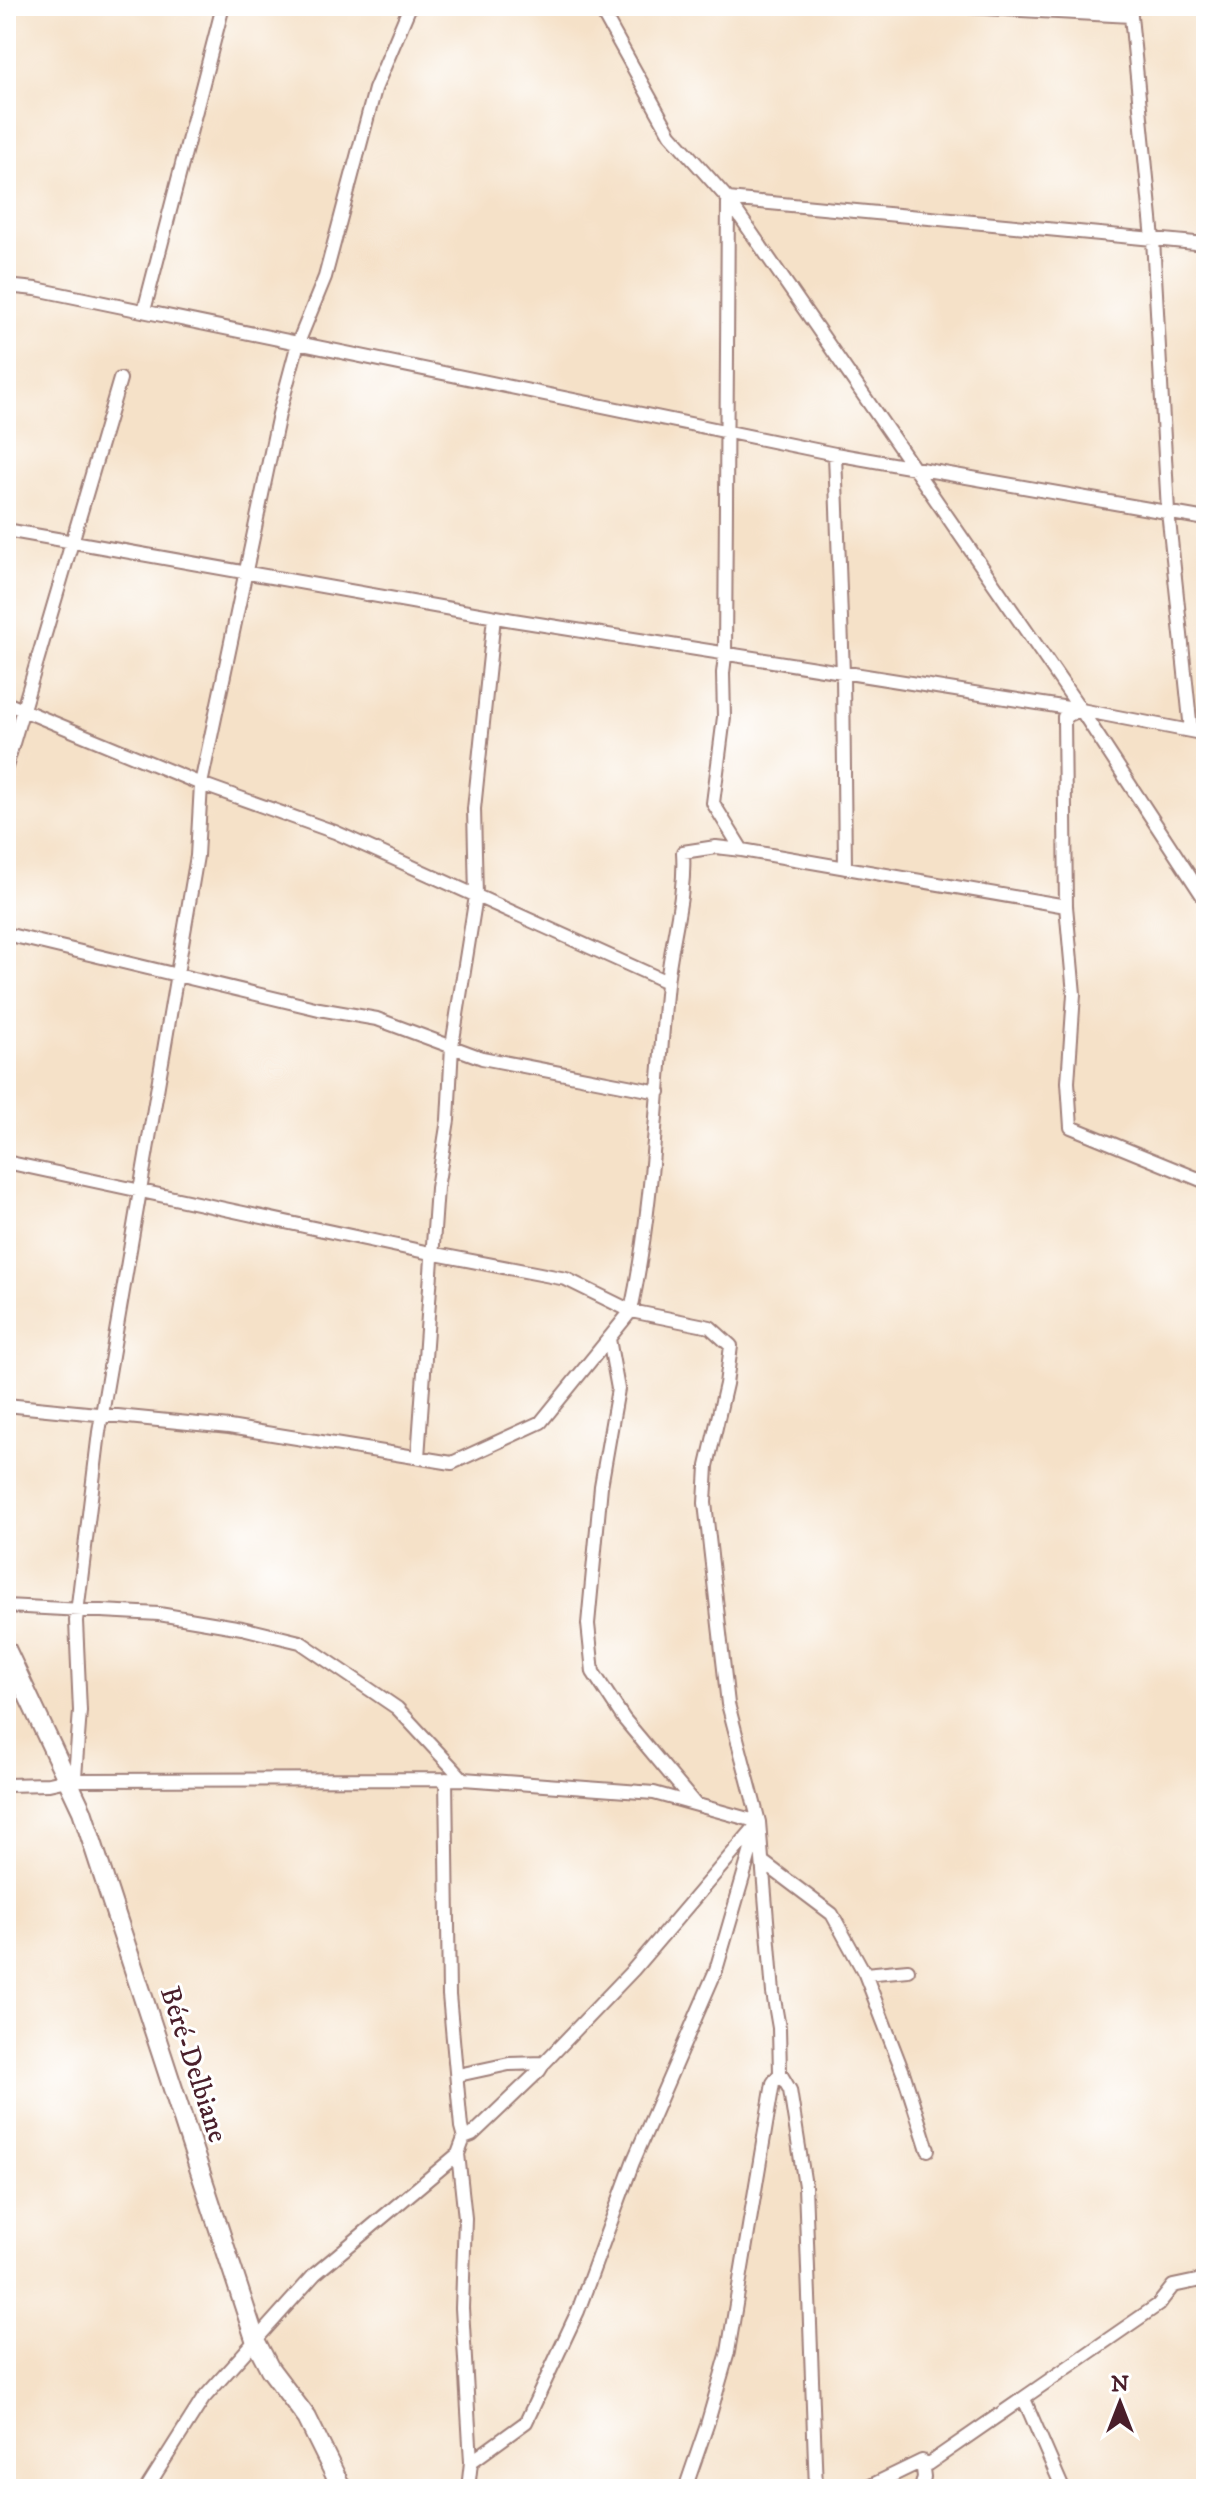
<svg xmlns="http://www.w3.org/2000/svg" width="1212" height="2495" font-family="'IM FELL DW Pica',serif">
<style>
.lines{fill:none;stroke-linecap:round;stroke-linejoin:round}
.street-casing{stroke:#a0807a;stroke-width:16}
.secondary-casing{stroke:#a0807a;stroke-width:22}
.street{stroke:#fff;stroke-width:12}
.secondary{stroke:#fff;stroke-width:18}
.labels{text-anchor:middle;stroke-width:6;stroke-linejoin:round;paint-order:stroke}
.street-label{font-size:28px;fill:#4a1f2b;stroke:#fff}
</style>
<rect width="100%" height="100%" fill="#fff"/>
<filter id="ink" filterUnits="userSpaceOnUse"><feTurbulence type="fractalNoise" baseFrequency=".0125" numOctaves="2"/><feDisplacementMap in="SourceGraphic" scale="16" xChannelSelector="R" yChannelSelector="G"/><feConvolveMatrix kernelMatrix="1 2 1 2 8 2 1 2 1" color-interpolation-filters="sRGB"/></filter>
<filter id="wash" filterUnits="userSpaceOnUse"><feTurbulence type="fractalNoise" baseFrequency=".006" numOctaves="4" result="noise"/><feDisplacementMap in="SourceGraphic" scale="32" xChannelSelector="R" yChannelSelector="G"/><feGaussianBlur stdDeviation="1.8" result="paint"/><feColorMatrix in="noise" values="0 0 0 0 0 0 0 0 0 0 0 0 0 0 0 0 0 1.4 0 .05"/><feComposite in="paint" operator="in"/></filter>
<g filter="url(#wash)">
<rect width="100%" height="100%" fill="#f5e1c8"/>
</g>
<g filter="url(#ink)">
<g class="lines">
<defs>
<path id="street" d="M 599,6 L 670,134 L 728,199 L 1081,710 L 1206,901
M 949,6 L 1131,16
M 1130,6 L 1153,239 L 1168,511 L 1191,730
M 6,286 L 36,289 L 835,454 L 1206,519
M 144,311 L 223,6
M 835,454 L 843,673 L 845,868
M 6,530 L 513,620 L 1081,710 L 1206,734
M 6,703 L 201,784 L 335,832 L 667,982
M 1078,711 L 1064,717 L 1066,906 L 1074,994 L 1068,1082 L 1071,1127 L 1206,1182
M 6,767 L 120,379
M 742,850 L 713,803 L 724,717 L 723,673 L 725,656 L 728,199 L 1206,244
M 6,934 L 319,1009 L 377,1019 L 482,1058 L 659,1092
M 6,1162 L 430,1253 L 566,1279 L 631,1311 L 541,1422 L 452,1463 L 229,1427 L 6,1405
M 609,1339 L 618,1389 L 601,1486 L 588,1624 L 593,1672 L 624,1719 L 695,1804
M 418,1457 L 437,1188 L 448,1120 L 452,1046 L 476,896 L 474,809 L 494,617
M 6,1606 L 159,1614 L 242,1628 L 300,1642 L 397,1708 L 463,1779
M 75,1780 L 463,1779 L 654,1793 L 759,1822
M 6,1785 L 49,1784 L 67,1780
M 74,1790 L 80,1711 L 76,1621 L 99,1432 L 197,856 L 201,784 L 279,414 L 298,343 L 325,277 L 375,89 L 410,6
M 763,1862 L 832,1914 L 865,1974 L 904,2075 L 928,2150
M 865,1974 L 908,1970
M 458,2075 L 509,2064 L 544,2063
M 464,2138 L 472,2135 L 539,2071 L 544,2063 L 633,1970 L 755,1827
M 458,2154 L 465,2218 L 462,2308 L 471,2462 L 468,2489
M 1024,2399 L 1063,2489
M 471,2462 L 526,2422 L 578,2311 L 633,2162 L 716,1970 L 757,1829
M 146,2489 L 203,2399 L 315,2274 L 458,2154 L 464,2138 L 461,2127 L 449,1995 L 446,1779
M 685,2489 L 707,2425 L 728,2352 L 773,2083 L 780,2073
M 816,2489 L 805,2186 L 790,2090 L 780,2073 L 779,2028 L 773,1993 L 759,1822 L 728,1704 L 705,1503 L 707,1466 L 726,1384 L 731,1346 L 710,1327 L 631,1311 C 654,1203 656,1093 667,984 C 671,940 686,896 683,852 L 716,847 L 742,850 L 1066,906
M 864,2489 L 922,2461 L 928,2464 L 1158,2305 L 1173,2286 L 1206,2279
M 921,2489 L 924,2477 L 922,2461"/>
<path id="secondary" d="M 6,1649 L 82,1811 L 256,2342 L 270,2369 L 307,2418 L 342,2489"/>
</defs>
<!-- street casing -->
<use href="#street" class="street-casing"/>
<!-- secondary casing -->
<use href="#secondary" class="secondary-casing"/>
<!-- street -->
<use href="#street" class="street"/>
<!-- secondary -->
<use href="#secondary" class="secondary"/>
</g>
</g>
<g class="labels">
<!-- street labels -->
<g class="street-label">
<text transform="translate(195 2064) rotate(72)" y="10">Béré-Delbiane</text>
</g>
</g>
<!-- margin -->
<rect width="1212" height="2495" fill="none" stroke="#fff" stroke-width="32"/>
<!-- north arrow -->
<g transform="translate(1120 2403)" stroke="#ffffff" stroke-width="6" paint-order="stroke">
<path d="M0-6L14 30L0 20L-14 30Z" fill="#4a1f2b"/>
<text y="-12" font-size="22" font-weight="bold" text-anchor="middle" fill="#4a1f2b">N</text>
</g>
</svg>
